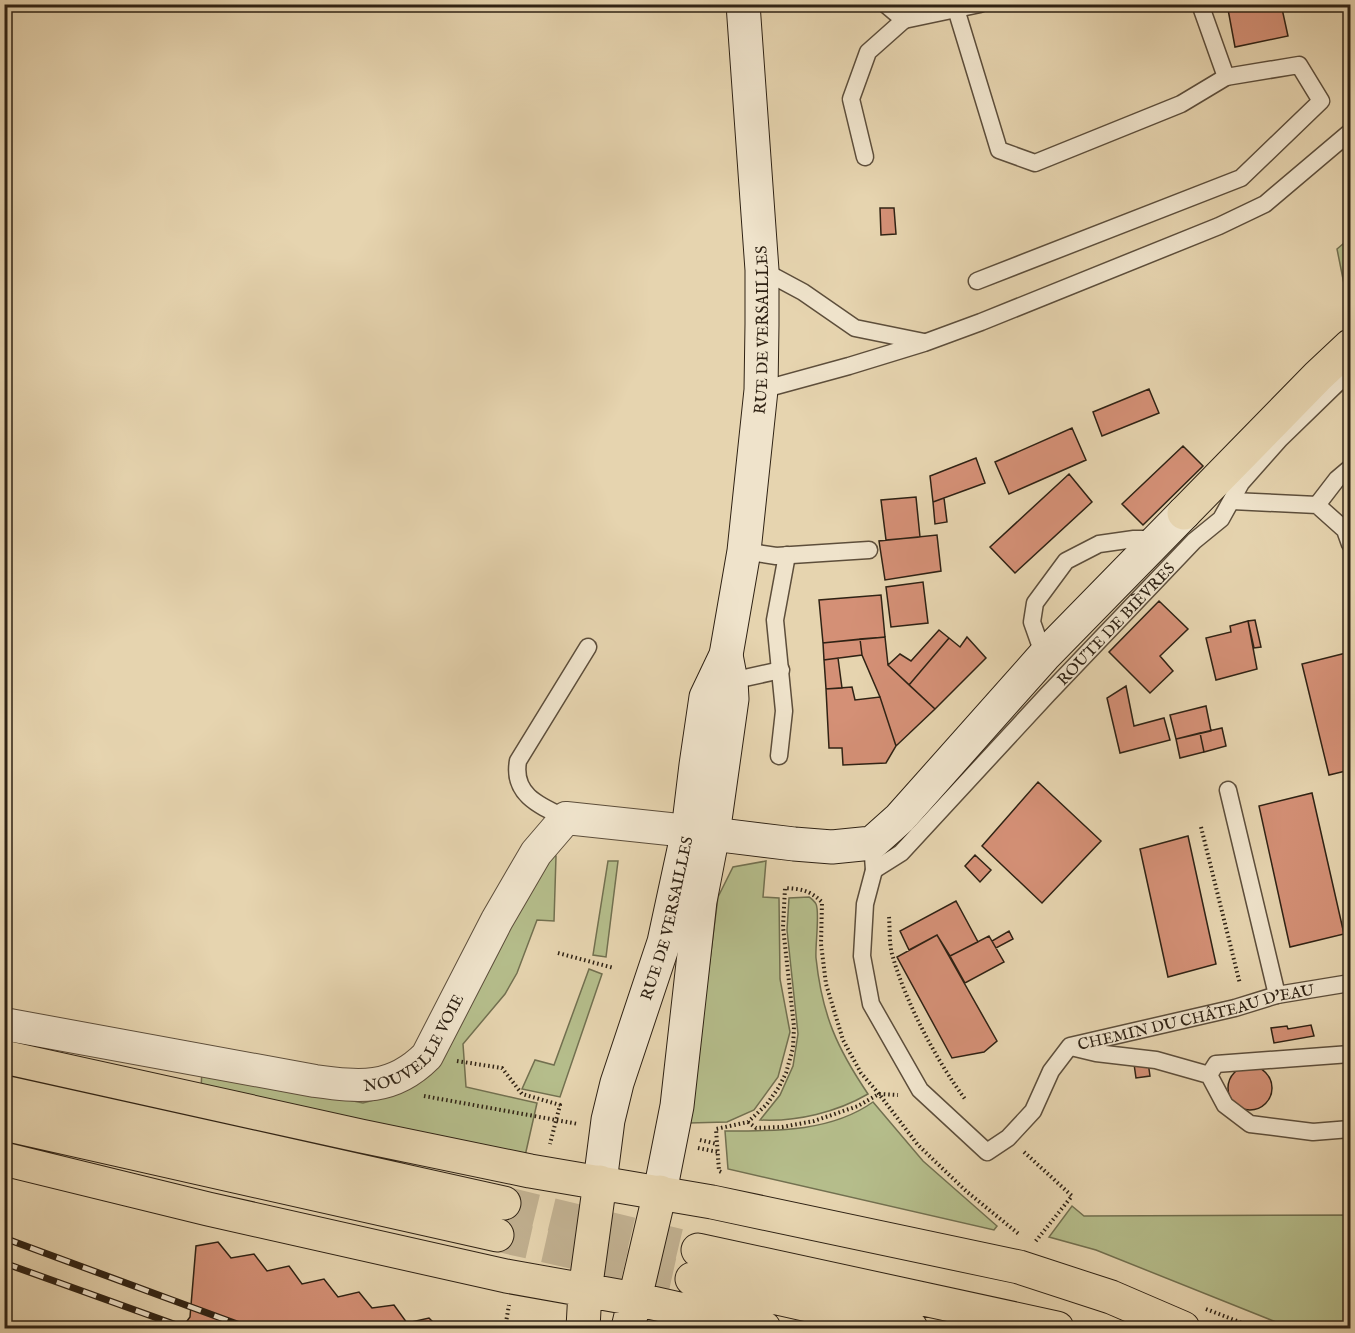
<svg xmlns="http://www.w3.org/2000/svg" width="1355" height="1333" font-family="'IM FELL English',serif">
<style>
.green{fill:#b5bd8b;stroke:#727050;stroke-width:1.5}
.building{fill:#d49076;stroke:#2f2214;stroke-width:1.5}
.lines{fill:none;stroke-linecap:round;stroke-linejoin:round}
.primary-tunnel{stroke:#c1b090;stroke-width:33;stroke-dasharray:33 16;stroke-linecap:butt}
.lane-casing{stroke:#5d4e3b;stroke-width:19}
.street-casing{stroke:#5d4e3b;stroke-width:34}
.secondary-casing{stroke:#2f2214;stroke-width:35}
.primary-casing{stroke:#2f2214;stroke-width:35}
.highway-casing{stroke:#2f2214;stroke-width:35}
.path{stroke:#2f2214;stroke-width:4;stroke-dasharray:1.5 3;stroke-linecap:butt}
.lane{stroke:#efe3cb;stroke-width:16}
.street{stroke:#efe3cb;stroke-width:32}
.secondary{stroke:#efe3cb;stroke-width:33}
.primary{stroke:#e6d4af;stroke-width:33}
.highway{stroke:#e6d4af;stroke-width:33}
.rail-casing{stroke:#2f2214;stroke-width:7}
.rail{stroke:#efe3cb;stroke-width:4.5;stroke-dasharray:14;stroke-linecap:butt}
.labels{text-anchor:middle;stroke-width:5;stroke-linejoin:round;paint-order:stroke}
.street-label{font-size:16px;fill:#2f2214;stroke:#efe3cb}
</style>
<rect width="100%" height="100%" fill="#e6d4af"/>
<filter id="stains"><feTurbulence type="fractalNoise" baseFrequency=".00333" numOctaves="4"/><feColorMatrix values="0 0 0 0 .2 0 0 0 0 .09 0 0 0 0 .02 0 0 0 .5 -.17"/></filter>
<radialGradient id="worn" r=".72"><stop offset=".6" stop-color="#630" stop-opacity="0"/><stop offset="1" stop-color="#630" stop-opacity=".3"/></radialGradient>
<!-- green -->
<path class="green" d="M 1350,238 L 1350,314 L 1337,249 Z
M 550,854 L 556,856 L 554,921 L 537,920 L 517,973 L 505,994 L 463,1044 L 466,1087 L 537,1103 L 525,1156 L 201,1089 L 202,1070 L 363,1103 L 392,1095 Z
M 608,861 L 618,861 L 606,957 L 593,955 Z
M 766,861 L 763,897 L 779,898 L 780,979 L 790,1032 L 778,1077 L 754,1110 L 727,1122 L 689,1123 L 718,897 L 733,867 Z
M 809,897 C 811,898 815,902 816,904 C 820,912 815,946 816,958 C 822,1015 837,1048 868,1094 C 837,1112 797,1122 760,1120 L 780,1095 L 793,1066 L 798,1034 L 787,930 L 789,898 Z
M 589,969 L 602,974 L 560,1097 L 522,1089 L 535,1060 L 554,1065 Z
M 873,1102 L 923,1161 L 997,1226 L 994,1230 L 728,1169 L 725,1131 C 775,1131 831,1132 873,1102 Z
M 1072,1206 L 1084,1216 L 1350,1215 L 1350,1328 L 1291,1328 L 1096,1250 L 1049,1237 Z"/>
<!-- building -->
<path class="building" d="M 1227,4 L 1281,4 L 1288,36 L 1235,47 Z
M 880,208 L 894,208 L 896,234 L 881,235 Z
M 1149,389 L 1159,413 L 1102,436 L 1093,412 Z
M 1072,428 L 1086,460 L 1009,494 L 995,462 Z
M 1183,446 L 1203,466 L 1143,525 L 1122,504 Z
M 976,458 L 985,483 L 933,502 L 930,476 Z
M 1069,474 L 1092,502 L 1015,573 L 990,547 Z
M 916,497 L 920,537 L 886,540 L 881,500 Z
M 944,498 L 947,522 L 935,524 L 933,502 Z
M 937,535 L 941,571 L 885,580 L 879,541 Z
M 923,582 L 928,623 L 891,627 L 886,587 Z
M 881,595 L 885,637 L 823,643 L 819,600 Z
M 1159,601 L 1188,629 L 1160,656 L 1173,671 L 1150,693 L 1109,652 Z
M 1255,620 L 1261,647 L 1254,648 L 1248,621 Z
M 1248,621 L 1257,669 L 1216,680 L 1206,638 L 1231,632 L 1230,626 Z
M 939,630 L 949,638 L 909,685 L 888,665 L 900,654 L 911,661 Z
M 885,637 L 888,665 L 935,709 L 896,746 L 880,697 L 862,655 L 860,639 Z
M 967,637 L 986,658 L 935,709 L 909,685 L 949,638 L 960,647 Z
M 860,639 L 862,655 L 824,660 L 823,643 Z
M 1350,652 L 1350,770 L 1329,775 L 1302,664 Z
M 838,658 L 842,688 L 826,689 L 824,660 Z
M 1126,686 L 1134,726 L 1164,718 L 1170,740 L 1120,753 L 1107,698 Z
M 852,687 L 855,700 L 880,697 L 896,746 L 886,763 L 843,765 L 842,748 L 829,748 L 826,689 Z
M 1206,706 L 1211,731 L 1176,739 L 1170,715 Z
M 1222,728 L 1226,746 L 1204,752 L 1200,733 Z
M 1200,733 L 1204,752 L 1180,758 L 1176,739 Z
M 1038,782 L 1101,841 L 1042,903 L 982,846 Z
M 1312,793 L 1344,934 L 1290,947 L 1259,806 Z
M 1188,836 L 1216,964 L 1168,977 L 1140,849 Z
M 975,855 L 991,870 L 980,882 L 965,866 Z
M 956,901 L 978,942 L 950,956 L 937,935 L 909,950 L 900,931 Z
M 1009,931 L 1013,939 L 996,948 L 992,941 Z
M 937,935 L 997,1041 L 984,1052 L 952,1058 L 897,957 Z
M 989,936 L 1004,962 L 965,983 L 950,956 Z
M 1311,1025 L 1314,1036 L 1274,1043 L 1271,1028 L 1287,1026 L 1288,1029 Z
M 1148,1062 L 1150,1076 L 1136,1078 L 1134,1064 Z
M1228 1088a22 22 0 1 1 44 0a22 22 0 1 1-44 0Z
M 218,1242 L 231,1258 L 254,1254 L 267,1271 L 289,1266 L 302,1284 L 324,1279 L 338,1297 L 359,1292 L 372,1308 L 394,1305 L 407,1323 L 429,1318 L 439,1328 L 182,1328 L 190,1317 L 196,1246 Z"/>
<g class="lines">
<!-- primary-tunnel -->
<path class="primary-tunnel" d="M 504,1203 L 698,1250
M 497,1235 L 692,1279"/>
<defs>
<g id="lane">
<path d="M 885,4 L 904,20 L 980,4"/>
<path d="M 956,9 L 999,150 L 1035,163 L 1181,104 L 1226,77"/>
<path d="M 865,157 L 851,99 L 868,52 L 904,20"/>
<path d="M 762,270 L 803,292 L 855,328 L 924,342"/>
<path d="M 977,281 L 1241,178 L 1321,101 L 1299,65 L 1226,77 L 1200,4"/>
<path d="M 761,390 L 849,366 L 924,343 L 981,322 L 1219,226 L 1265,204 L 1350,132"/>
<path d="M 1232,501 L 1317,505 L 1345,530 L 1350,544"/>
<path d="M 1317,505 L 1337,479 L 1350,468"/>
<path d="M 744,551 L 776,556 L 869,550"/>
<path d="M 1044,656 L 1032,622 L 1035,603 L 1066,561 L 1099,544 L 1134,539 L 1157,539"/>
<path d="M 731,681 L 781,670"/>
<path d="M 779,756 L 784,711 L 775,620 L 787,555"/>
<path d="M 1228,790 L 1277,995"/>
<path d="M 566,818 C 540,806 512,795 518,761 L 588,647"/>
<path id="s1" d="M 872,843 L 874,870 L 865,904 L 862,956 L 871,1004 L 920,1090 L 987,1152 L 1008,1138 L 1033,1111 L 1051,1071 L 1070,1046 L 1235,1008 L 1277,995 L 1350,983"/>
<path id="s2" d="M 874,870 L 901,853 L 1048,694 L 1194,541 L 1221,519 L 1241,483 L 1280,439 L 1350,371"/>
<path d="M 1071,1047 L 1096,1053 L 1156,1060 L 1209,1075 L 1225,1105 L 1250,1124 L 1313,1132 L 1350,1129"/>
<path d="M 1209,1075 L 1216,1064 L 1350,1054"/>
</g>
<g id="street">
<path id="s3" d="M 4,1024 L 315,1081 C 360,1087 392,1091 427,1056 L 497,920 L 536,853 L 566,818 L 688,831"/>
</g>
<g id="secondary">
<path d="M 688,831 L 794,844 L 832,847 L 872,843 L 900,818 L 1044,656 L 1184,513"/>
<path id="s4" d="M 600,1182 L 608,1120 L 617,1083 L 664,942 L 688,831 L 696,765 L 706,697 L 726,655 L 744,551 L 761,390 L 762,324 L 762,270 L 743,4"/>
<path d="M 660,1192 L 677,1106 L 700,901 L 713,834 L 732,699 L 731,681 L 726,655"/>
</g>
<path id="primary" d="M 4,1057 L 361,1136 L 530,1171 L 712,1202 L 1019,1267 L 1111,1297 L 1183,1328
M 4,1092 L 504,1203
M 4,1124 L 497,1235
M 4,1159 L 208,1209 L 506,1276 L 635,1299 L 764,1328
M 698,1250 L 1057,1328
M 692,1279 L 911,1328
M 583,1328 L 585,1291 L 600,1182
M 628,1328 L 660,1192"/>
<path id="highway" d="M 1184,513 L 1318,376 L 1350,346
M 689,1312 L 717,1328"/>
</defs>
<!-- lane casing -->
<use href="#lane" class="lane-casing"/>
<!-- street casing -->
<use href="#street" class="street-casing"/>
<!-- secondary casing -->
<use href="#secondary" class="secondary-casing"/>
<!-- primary casing -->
<use href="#primary" class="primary-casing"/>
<!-- highway casing -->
<use href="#highway" class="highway-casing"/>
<!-- path -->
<path class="path" d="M 1201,827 L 1240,984
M 889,917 C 890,929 889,943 892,954 C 905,1001 936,1060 965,1099
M 558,953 L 614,968
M 457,1061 L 502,1068 L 522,1094 L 560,1105 L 550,1144
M 424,1096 L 578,1124
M 748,1122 L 756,1128 L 782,1127 L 814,1121 L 858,1106 L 879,1094 L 898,1095
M 700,1140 L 717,1144
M 698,1148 L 718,1152
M 1024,1152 L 1072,1196 L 1035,1242
M 721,1172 L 719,1171 L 716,1129 L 748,1122 L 767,1104 L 779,1087 L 786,1073 L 793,1048 L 794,1027 L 783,927 L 785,888 C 802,889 809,890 822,902 L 821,944 L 826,984 L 843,1040 L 861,1073 L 879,1094 L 918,1145 L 966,1191 L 1020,1235
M 1206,1309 L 1255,1328
M 505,1328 L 509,1305"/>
<!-- lane -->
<use href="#lane" class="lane"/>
<!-- street -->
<use href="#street" class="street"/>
<!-- secondary -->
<use href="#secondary" class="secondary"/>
<!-- primary -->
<use href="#primary" class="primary"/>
<!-- highway -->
<use href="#highway" class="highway"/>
<defs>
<path id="rail" d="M 4,1238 L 248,1328
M 4,1263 L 185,1328"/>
</defs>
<!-- rail casing -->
<use href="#rail" class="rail-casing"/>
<!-- rail -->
<use href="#rail" class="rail"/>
</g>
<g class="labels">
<!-- street labels -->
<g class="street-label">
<text dy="6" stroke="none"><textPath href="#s4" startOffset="872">RUE DE VERSAILLES</textPath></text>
<text dy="6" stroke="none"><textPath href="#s2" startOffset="346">ROUTE DE BIÈVRES</textPath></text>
<text dy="6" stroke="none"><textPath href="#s4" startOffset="273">RUE DE VERSAILLES</textPath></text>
<text dy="6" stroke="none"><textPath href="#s1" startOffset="620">CHEMIN DU CHÂTEAU D'EAU</textPath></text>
<text dy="6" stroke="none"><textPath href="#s3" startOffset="435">NOUVELLE VOIE</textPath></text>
</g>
</g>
<!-- margin -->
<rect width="1355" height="1333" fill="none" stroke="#e6d4af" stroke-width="24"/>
<rect x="6" y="6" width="1343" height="1321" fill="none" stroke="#2f2214" stroke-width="3"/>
<rect x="12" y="12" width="1331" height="1309" fill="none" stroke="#2f2214" stroke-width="1.5"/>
<rect width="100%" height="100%" filter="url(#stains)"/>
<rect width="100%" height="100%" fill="url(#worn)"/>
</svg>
